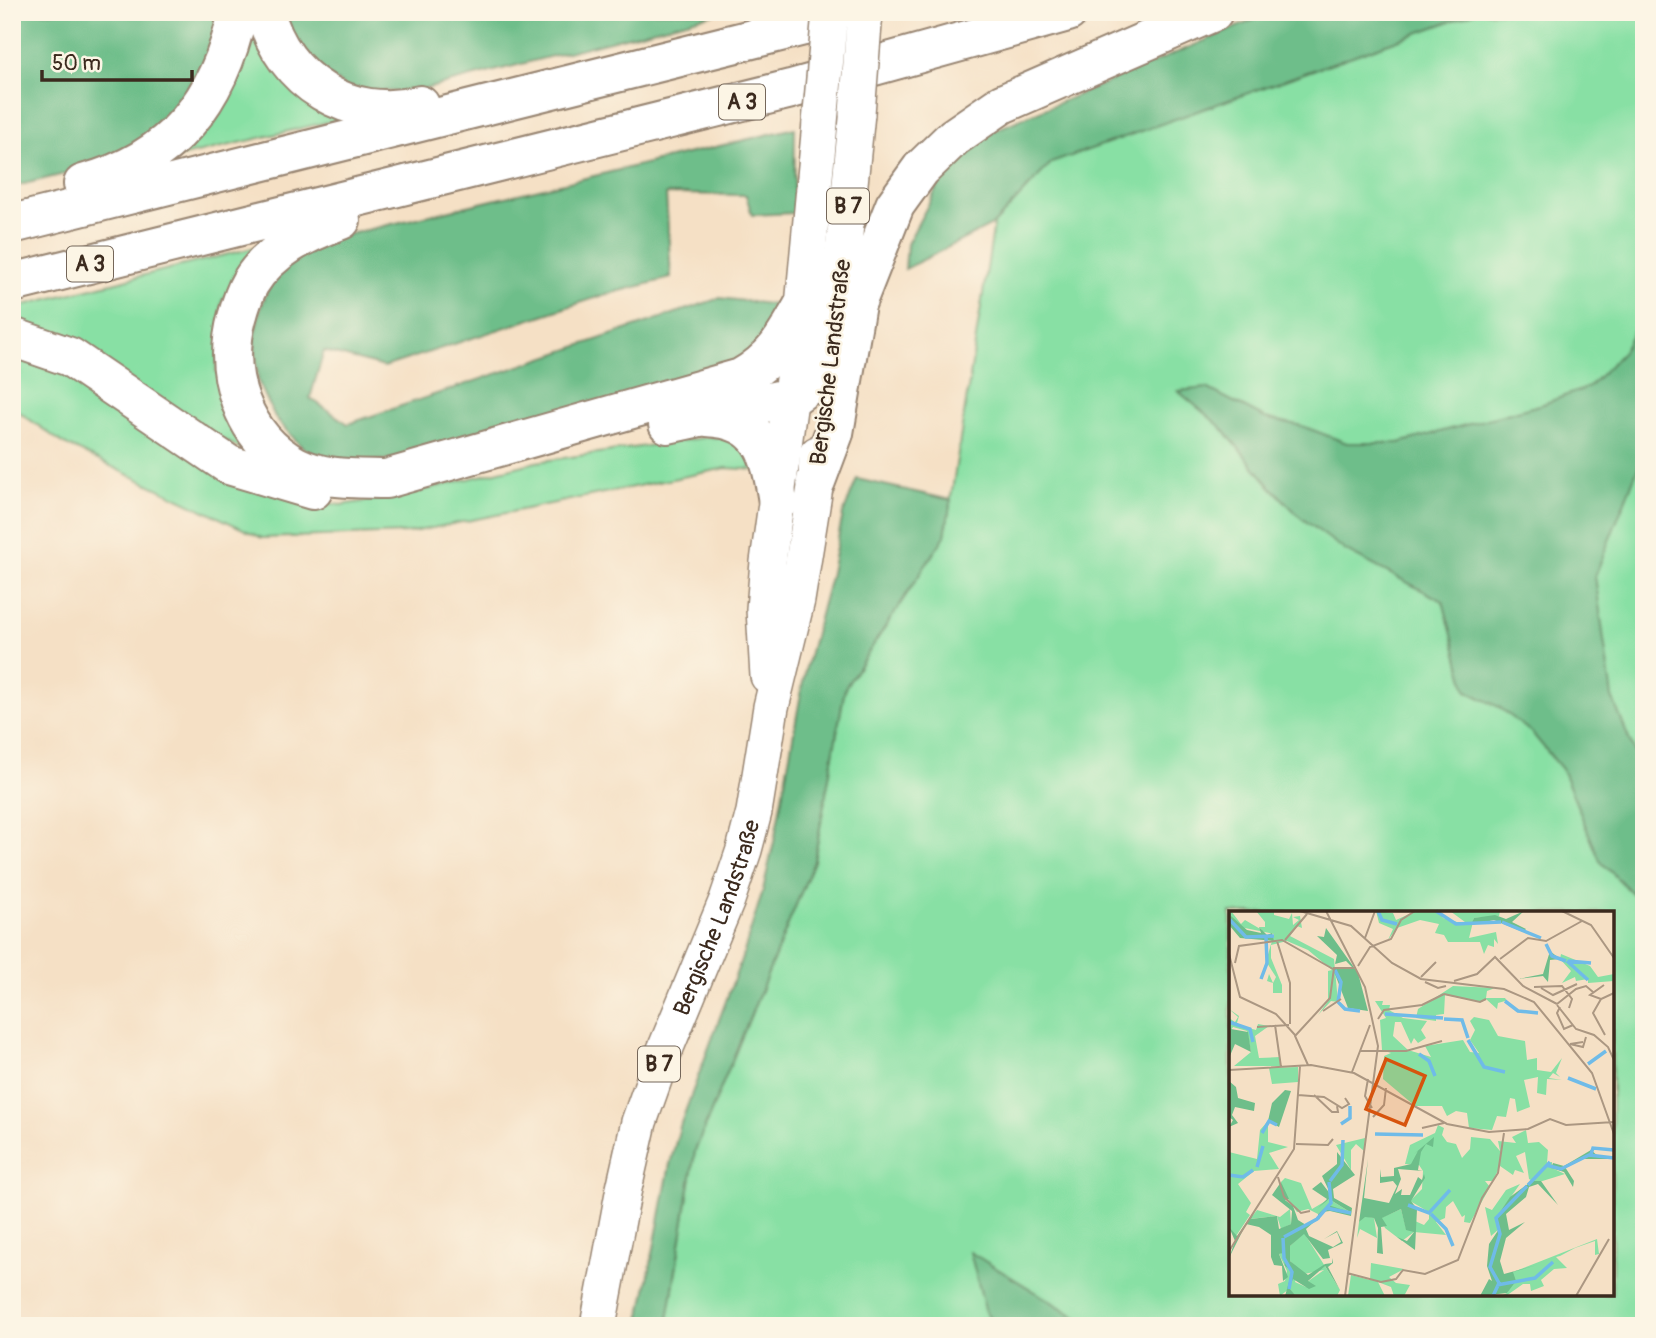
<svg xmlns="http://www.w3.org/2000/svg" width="1656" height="1338" font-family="Pangolin,sans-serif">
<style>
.green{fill:#88e0a4;stroke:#628561;stroke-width:2;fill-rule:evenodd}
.forest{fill:#6ebe8a;stroke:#547454;stroke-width:2}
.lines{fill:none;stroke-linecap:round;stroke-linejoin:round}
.major-casing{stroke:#988572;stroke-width:38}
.highway-casing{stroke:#988572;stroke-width:42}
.major{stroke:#fff;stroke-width:35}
.highway{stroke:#fff;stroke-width:38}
.major-bridge-casing{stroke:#988572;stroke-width:38;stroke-linecap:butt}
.major-bridge{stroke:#fff;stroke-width:35}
.labels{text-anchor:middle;stroke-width:5;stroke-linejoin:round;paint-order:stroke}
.shield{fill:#fcf5e5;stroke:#75675a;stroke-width:2}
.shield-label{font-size:21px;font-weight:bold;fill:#3b2a1e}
.street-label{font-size:23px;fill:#3b2a1e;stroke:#fcf5e5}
.inset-river{fill:none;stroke:#6fbbe8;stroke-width:3.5}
.inset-road{fill:none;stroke:#ab9782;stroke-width:2}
.view{fill:#d7540e;fill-opacity:0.15;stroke:#d7540e;stroke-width:3.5}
.inset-edge{fill:none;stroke:#3b2a1e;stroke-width:3.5}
</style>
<rect width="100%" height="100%" fill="#fcf5e5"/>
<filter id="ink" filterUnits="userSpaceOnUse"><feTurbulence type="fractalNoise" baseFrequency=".0143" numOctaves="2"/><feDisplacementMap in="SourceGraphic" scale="14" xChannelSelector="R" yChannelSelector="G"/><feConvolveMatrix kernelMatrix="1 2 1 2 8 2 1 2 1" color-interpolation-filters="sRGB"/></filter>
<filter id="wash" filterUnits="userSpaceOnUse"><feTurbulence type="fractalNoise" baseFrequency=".00686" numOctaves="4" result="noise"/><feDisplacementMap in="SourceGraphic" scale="28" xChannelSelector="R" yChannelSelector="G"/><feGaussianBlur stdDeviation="1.57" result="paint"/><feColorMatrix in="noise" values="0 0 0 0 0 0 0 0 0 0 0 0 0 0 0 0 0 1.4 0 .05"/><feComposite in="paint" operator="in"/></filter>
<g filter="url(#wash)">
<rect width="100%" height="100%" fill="#f5e0c5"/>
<!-- green -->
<path class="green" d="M 249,12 L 353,116 L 150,164 Z
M 1476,12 L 1644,12 L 1644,1326 L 667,1326 L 695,1151 L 814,861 L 845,688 L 945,535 L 994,224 L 1051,163 ZM 1231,913 L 1612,913 L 1612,1294 L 1231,1294 Z
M 269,244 L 222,301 L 216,372 L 270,463 L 194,426 L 12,322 L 12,308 Z
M 12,358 L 68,373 L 285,495 L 340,505 L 396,497 L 536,462 L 708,437 L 731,438 L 762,470 L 726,468 L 408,533 L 262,538 L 64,444 L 12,407 Z"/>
<!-- forest -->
<path class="forest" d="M 12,12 L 228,12 L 221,34 L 167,124 L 105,164 L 12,187 Z
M 278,12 L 721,12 L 410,93 L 347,88 L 303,58 Z
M 1272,12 L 1476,12 L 1051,163 L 994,224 L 905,269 L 907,244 L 960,145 Z
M 795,128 L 794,213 L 752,215 L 746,195 L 666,194 L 671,278 L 604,295 L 384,367 L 324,351 L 310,398 L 348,424 L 720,298 L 777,305 L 751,359 L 445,454 L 335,465 L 302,447 L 276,419 L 258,381 L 254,337 L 260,309 L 270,284 L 288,265 L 325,240 Z
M 1644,312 L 1644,453 L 1595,576 L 1612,697 L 1644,776 L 1644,902 L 1635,896 L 1600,861 L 1562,769 L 1532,733 L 1499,707 L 1467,691 L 1443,601 L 1346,551 L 1300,517 L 1271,487 L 1221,427 L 1178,391 L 1207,388 L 1265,418 L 1302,426 L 1347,443 L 1399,443 L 1543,404 L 1589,387 L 1622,353 Z
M 857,479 L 951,500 L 945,536 L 845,688 L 814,861 L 695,1151 L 667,1326 L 639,1326 L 670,1164 L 681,1123 L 744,952 L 763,890 L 774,842 L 805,671 L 830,577 L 843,514 Z
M 970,1252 L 1091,1326 L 996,1326 L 986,1313 Z"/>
</g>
<g filter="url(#ink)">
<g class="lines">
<defs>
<g id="major">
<path d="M 824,384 L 845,234 L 857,113"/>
<path d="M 768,676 L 764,609 L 768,562 L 803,306 L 820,123"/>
<path id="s1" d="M 598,1326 L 623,1193 L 639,1122 L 662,1057 L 727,900 L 744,850 L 754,812 L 771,707 L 797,600 L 816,481 L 817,454"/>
</g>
<path id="highway" d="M 265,12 C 283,82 350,123 420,105
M 83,184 C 173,160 219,101 238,12
M 341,220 C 306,233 270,250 250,283 C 244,293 240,307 237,318 C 222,374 243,438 296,466 C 324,480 356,478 386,479 L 741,378 C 774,359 785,338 803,306
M 12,224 L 860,12
M 12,283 L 791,89 L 1068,12
M 12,337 L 70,357 L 229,465 L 313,490
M 707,417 C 763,420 770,453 778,502
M 668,424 L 792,397 L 810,384 L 827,364
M 816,481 L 834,433 L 856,304 L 895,205 L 921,169 L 954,137 L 1002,104 L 1213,12"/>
</defs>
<!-- major casing -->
<use href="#major" class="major-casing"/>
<!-- highway casing -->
<use href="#highway" class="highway-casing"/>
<!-- major -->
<use href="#major" class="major"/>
<!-- highway -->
<use href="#highway" class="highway"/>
<defs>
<path id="major-bridge" d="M 857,113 L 865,12
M 820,123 L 830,12"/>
</defs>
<!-- major-bridge casing -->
<use href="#major-bridge" class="major-bridge-casing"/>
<!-- major-bridge -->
<use href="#major-bridge" class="major-bridge"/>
</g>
</g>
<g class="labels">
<!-- shield labels -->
<g class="shield">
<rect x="719" y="84.5" width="46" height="35" rx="5"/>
<rect x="827" y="188.5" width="42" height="35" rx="5"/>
<rect x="67" y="246.5" width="46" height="35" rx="5"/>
<rect x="638" y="1046.5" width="42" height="35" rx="5"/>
</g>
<g class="shield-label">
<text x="742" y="109">A 3</text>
<text x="848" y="213">B 7</text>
<text x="90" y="271">A 3</text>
<text x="659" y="1071">B 7</text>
</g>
<!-- street labels -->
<g class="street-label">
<text transform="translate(830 362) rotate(-83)" y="8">Bergische Landstraße</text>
<text dy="8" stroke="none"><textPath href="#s1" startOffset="427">Bergische Landstraße</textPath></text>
</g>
</g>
<!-- overview -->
<g transform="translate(1229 911)">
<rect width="385" height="385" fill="#f5e0c5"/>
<path d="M 2,0 L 12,13 L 16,9 L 33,19 L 30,16 L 36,16 L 36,11 L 27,0 L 45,0 L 45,4 L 60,8 L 63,2 L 64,14 L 70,9 L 64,6 L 71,5 L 73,17 L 68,15 L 61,25 L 105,48 L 109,91 L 102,90 L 89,104 L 99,90 L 99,60 L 103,59 L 79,39 L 58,30 L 42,34 L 42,47 L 53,74 L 53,82 L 44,82 L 44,72 L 38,70 L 40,63 L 44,72 L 47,66 L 38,52 L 33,64 L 45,23 L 11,16 L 0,6 ZM 147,0 L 164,2 L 167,9 L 187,0 L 211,0 L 214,7 L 228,11 L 236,11 L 221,0 L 271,0 L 270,5 L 245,7 L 240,27 L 267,21 L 269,33 L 265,28 L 265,36 L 259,34 L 255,43 L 251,31 L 219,31 L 215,24 L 206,22 L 210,13 L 191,9 L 168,17 L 159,29 L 164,18 L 150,12 ZM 332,43 L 361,55 L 369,66 L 385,63 L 385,70 L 359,72 L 359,68 L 347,70 L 346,66 L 333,72 L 342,60 L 331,48 ZM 224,75 L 266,77 L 258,80 L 257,87 L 276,87 L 283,97 L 276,90 L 269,92 L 268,98 L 257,88 L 252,91 L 216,84 L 215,103 L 207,104 L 207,110 L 187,107 L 189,98 ZM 146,90 L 154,90 L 153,94 L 161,94 L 160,99 L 174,107 L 198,110 L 192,119 L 197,127 L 189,132 L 185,127 L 182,133 L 172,111 L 166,111 L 164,125 L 179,139 L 202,146 L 196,135 L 234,129 L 241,141 L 250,142 L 241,129 L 246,119 L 241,110 L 245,106 L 260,109 L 269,125 L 296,130 L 298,149 L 308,147 L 308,159 L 322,161 L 333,147 L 327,162 L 331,166 L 324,162 L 320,167 L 333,169 L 318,168 L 317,184 L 308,182 L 309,166 L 295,169 L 301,196 L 288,201 L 286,188 L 281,187 L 277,206 L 268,205 L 263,219 L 240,217 L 238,202 L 227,200 L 218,205 L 213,195 L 186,195 L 154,168 L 155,145 L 162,142 L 153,139 L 151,109 L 157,107 ZM 0,98 L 10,105 L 8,112 L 12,115 L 27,119 L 29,113 L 40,115 L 26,125 L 30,147 L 51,146 L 52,155 L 5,155 L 22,141 L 18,120 L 4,116 L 1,121 L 0,107 L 6,111 L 9,106 ZM 69,156 L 69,171 L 43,173 L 40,157 ZM 39,210 L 39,231 L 59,236 L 40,242 L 50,258 L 25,260 L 9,273 L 22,292 L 17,301 L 21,304 L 7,325 L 0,316 L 0,241 L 28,248 L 31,219 ZM 209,214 L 215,217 L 213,224 L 218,231 L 227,233 L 233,247 L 241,238 L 242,226 L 261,228 L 271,240 L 269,230 L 287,232 L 283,226 L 297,219 L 299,232 L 310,231 L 319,239 L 318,252 L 323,251 L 323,257 L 336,263 L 307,272 L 300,268 L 296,241 L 287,245 L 295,262 L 286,259 L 284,264 L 271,255 L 264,270 L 256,270 L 261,276 L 241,312 L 235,311 L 236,304 L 233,306 L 224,290 L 217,296 L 216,307 L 207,311 L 217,324 L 185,321 L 173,330 L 156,317 L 152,307 L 172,298 L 177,317 L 186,320 L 186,310 L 195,314 L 200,308 L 200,301 L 181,290 L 193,278 L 194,260 L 190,254 L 176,253 L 181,234 L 206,222 ZM 136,227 L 135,240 L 127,233 L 122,239 L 122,259 L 107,234 ZM 56,267 L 72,272 L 83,298 L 100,288 L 121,301 L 99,295 L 89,303 L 79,298 L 68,301 L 55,282 L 52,271 ZM 291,273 L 267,307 L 270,318 L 262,325 L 256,296 L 263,299 L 277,279 ZM 61,298 L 62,313 L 52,318 L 48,305 L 21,308 L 28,299 L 51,306 ZM 135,305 L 145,307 L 148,327 L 131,318 L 128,327 L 130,311 ZM 75,322 L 111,379 L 108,385 L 67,385 L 60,378 L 51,385 L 49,373 L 56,370 L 58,360 L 50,343 L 54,341 L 69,362 L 66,371 L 77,376 L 86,375 L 78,371 L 95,359 L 75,363 L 61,350 L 61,335 ZM 368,328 L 370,343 L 366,344 L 366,330 L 346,337 L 331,345 L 327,346 L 338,357 L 325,358 L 312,369 L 315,375 L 302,380 L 301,373 L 294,373 L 277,385 L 272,385 L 278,382 L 284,361 ZM 142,352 L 175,358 L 160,366 L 167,372 L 181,374 L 175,385 L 165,385 L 162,376 L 149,371 L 156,385 L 119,385 L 122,364 L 141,369 Z" fill="#88e0a4"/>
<path d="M 295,0 L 283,11 L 297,18 L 294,21 L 265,9 L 242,14 L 245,7 L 266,4 L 277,8 ZM 2,5 L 18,19 L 32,22 L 30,16 L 38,24 L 43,22 L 45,30 L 11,27 L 0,14 ZM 97,17 L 129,62 L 139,100 L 119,97 L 104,58 L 124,57 L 117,50 L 106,53 L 108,44 L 88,25 L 95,26 ZM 321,40 L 331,48 L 321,49 L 319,71 L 314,65 L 289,68 L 314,63 ZM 0,113 L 2,118 L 19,121 L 22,141 L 6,133 L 0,147 ZM 0,170 L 7,176 L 9,187 L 26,192 L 25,200 L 6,196 L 3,204 L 9,212 L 0,216 L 4,209 L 0,206 ZM 56,179 L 62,180 L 50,216 L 39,210 L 43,192 ZM 205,226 L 204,236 L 197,233 L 192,241 L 189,259 L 194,260 L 169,258 L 172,268 L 166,283 L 173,278 L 172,284 L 181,284 L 189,266 L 193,269 L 195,263 L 196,267 L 182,290 L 188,298 L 186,339 L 168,326 L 178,330 L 185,321 L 177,319 L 172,298 L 153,307 L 158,315 L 152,316 L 154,343 L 148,342 L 149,317 L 145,307 L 136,306 L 130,311 L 139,248 L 135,287 L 160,292 L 168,275 L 164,270 L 151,272 L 151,258 L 152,266 L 165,265 L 165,257 L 182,253 L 189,240 L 185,243 ZM 362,239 L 370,246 L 375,245 L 385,248 L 350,248 L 336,256 L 345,270 L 344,276 L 335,261 L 322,257 L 324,252 L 335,255 ZM 108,241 L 126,264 L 104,278 L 105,287 L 123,297 L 122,305 L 101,300 L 93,301 L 90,309 L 89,303 L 99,294 L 121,301 L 100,288 L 89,297 L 98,288 L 83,278 L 92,271 L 102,284 L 93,265 L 108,253 ZM 303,270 L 312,270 L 329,294 L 309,273 L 300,276 L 297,286 L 277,303 L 280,319 L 296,311 L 277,327 L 271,350 L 275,363 L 308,354 L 284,361 L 287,370 L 278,382 L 251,385 L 260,368 L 263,370 L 258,355 L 260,333 L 270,318 L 267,307 L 281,286 ZM 52,271 L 60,288 L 56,289 L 64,295 L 69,309 L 77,314 L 85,311 L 77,318 L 80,325 L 104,336 L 112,331 L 108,321 L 95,328 L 108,320 L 114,332 L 99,339 L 101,347 L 94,348 L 75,323 L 61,335 L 61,350 L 79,364 L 96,353 L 103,352 L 103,347 L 104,352 L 99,356 L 111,379 L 96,355 L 79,370 L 87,375 L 80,378 L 64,368 L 60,377 L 67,385 L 56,385 L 63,360 L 56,355 L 54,342 L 50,343 L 59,366 L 54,370 L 53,355 L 45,354 L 42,346 L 42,324 L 30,316 L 17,313 L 0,347 L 6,330 L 0,316 L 8,325 L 28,296 L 22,308 L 48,305 L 50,318 L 62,313 L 63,300 L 43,284 Z" fill="#6ebe8a"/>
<path class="inset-river" d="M 149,0 L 153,9 L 168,13M 207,0 L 227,13 L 272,11M 0,8 L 17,26 L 45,25M 273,11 L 312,27M 317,33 L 323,45 L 337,50M 338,50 L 359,69M 339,50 L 362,52M 106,59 L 112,71 L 109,91 L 116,98 L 131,100M 32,68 L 38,52 L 37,26M 276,90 L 289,100 L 309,102M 156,103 L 214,107M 215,108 L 233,109 L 239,127M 0,111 L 21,118 L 24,131M 239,129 L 255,156 L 276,161M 190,143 L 200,150 L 206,165M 359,153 L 377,140M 339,167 L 367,178M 112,213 L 121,207 L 121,195M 33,222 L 40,210 L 48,214M 146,223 L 194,224M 362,243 L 364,237 L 385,239M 317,254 L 332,258 L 360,244 L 385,247M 28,256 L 34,235M 0,264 L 14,266 L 24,259M 101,270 L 113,254 L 114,229M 299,274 L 321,251M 179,294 L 200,302 L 221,279M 97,297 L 122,302M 202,303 L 217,318 L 224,335M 55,326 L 88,308 L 102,292 L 100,271M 54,327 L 55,347 L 63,361 L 60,378M 268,374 L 306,367 L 324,351M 264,385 L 270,372 L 261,356 L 271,323 L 267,307 L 298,275"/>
<path class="inset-road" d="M 71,0 L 122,15 L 163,52 L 192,68 L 275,78 L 305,91 L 363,162 L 385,223M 97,0 L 136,76 L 149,135 L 116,385M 333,0 L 362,14 L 385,47M 136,27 L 146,0M 56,29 L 78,3M 48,30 L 61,72 L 61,113M 0,43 L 11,86 L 47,103 L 66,124M 271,48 L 299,27 L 317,30 L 353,10M 6,52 L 10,35 L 53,29 L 104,58M 129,55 L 141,36 L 162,28 L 172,9 L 186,0M 192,66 L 207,51M 225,70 L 248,63 L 266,46 L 294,75 L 328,93M 196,71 L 209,77 L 217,75M 305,76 L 333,75 L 343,88 L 340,97M 312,77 L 324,84 L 348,73M 215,83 L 251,91 L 257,88M 372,88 L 361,84 L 375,74M 328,93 L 347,78 L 357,75 L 364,81M 328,94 L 347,118 L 365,124 L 379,136 L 385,149M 331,96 L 328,102 L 335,118 L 344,114M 94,100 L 112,88M 149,108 L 155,99 L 193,94 L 215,83M 46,114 L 52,156M 28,116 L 60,114M 376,124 L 364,102 L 372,88 L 385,82M 354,131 L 341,133 L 354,136 L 357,126M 131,140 L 177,140 L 213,130M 79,154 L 66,125 L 101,87 L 105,57 L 125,57M 0,159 L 82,154 L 125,162 L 218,213 L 260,221 L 299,218 L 321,208 L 337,214 L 385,211M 123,161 L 141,114M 139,168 L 136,185 L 143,197M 69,184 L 95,186 L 113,197 L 120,193 L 116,187M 85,184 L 103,201 L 109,201 L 108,195M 144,206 L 155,194 L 157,177M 193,217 L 215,212M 67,233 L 99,234 L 104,228M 49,266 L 55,286 L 72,302 L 81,300M 0,340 L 65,238 L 71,155M 118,362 L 152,371 L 167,368 L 174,359 L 196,363 L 229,349 L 253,287 L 269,262 L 275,222M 347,385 L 380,328"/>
<path class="view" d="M 157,148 L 196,165 L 176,214 L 137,198 Z"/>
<rect width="385" height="385" class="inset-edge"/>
</g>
<!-- margin -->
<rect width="1656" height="1338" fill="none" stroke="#fcf5e5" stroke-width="42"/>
<!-- scale -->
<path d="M42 70v10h150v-10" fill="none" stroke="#3b2a1e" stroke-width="3.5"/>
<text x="52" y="70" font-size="21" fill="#3b2a1e" stroke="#fcf5e5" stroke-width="5" paint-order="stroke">50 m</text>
</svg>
